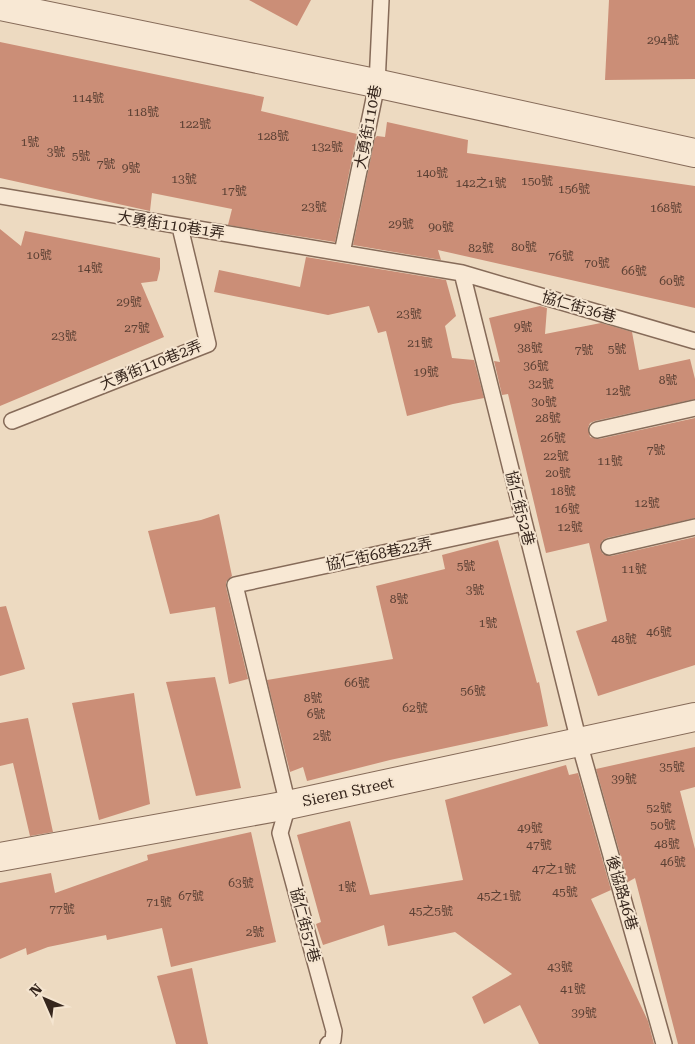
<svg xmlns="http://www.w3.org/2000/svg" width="695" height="1044" font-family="'Roboto Serif','Noto Sans TC',serif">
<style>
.building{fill:#cb8e77}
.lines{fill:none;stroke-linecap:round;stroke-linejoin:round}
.lane-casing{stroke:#866b59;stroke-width:18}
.street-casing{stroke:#866b59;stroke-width:30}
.lane{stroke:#f8e8d4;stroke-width:15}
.street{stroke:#f8e8d4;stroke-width:28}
.labels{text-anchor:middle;stroke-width:4;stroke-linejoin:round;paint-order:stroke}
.number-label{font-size:12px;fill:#5b4034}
.street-label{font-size:15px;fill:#36261d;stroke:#f5e5d0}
</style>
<rect width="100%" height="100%" fill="#eddac1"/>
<!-- building -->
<path class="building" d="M 249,0 L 311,0 L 297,26 Z
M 609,0 L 695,0 L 695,79 L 605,80 Z
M 0,42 L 264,97 L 261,111 L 357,134 L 335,242 L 228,225 L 232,209 L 152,193 L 150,211 L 0,178 Z
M 387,122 L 468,140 L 467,153 L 695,186 L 695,308 L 438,250 L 441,260 L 353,245 L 375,138 L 377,136 L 385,137 Z
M 0,229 L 21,246 L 25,231 L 160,258 L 160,269 L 157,281 L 141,283 L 164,337 L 0,406 Z
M 306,257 L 446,280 L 456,316 L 445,326 L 452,358 L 474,360 L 484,398 L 453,404 L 407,416 L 386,331 L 378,333 L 369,306 L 328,315 L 214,292 L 219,270 L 300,287 Z
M 540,306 L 547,308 L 545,334 L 601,323 L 632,332 L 639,370 L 690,359 L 695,379 L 695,399 L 595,421 L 590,423 L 588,428 L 590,437 L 599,439 L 695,418 L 695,518 L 607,538 L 602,541 L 600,549 L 603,554 L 611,556 L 695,537 L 695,665 L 598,696 L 576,631 L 607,621 L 589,543 L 546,553 L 508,394 L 502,395 L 494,361 L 500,362 L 489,318 Z
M 219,514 L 232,576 L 226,582 L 226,587 L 248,679 L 229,684 L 215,607 L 170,614 L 148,531 L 201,520 Z
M 498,540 L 537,683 L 539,682 L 548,726 L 390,760 L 307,781 L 303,767 L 290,772 L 267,680 L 393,659 L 376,586 L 445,569 L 442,555 Z
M 6,606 L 25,669 L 0,676 L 0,607 Z
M 215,677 L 241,788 L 196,796 L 166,682 Z
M 134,693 L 150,804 L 99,820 L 72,703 Z
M 28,718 L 53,832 L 30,836 L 13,763 L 0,766 L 0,723 Z
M 695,747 L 695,787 L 680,791 L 695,849 L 695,1044 L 678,1044 L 635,878 L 628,882 L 596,769 Z
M 566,765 L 569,775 L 578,773 L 611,890 L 591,899 L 648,1021 L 654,1044 L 539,1044 L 520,1005 L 484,1024 L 472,997 L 512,974 L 455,932 L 388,946 L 384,925 L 323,945 L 316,924 L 321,922 L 297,835 L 350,821 L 370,895 L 463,880 L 445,800 Z
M 251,832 L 276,942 L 171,967 L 162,928 L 107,940 L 106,935 L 48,947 L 27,955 L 26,948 L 0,959 L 0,883 L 51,873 L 55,893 L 148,860 L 147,855 Z
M 192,968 L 208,1044 L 176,1044 L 157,976 Z"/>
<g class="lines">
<defs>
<path id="lane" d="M 0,196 L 462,273 L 695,341
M 342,253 L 377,84 L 381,0
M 462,273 L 579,742 L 664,1044
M 12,421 L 208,344 L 180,227
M 597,430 L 695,408
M 609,547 L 695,527
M 328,1044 L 333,1040 L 334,1031 L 280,833 L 288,805 L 235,585 L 523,523"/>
<path id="street" d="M 0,6 L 375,83 L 695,153
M 0,857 L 288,805 L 695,717"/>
</defs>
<!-- lane casing -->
<use href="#lane" class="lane-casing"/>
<!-- street casing -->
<use href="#street" class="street-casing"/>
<!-- lane -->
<use href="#lane" class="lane"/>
<!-- street -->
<use href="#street" class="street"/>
</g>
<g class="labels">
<!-- number labels -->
<g class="number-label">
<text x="663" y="44">294號</text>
<text x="88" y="102">114號</text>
<text x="143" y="116">118號</text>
<text x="195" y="128">122號</text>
<text x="273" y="140">128號</text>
<text x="30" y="146">1號</text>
<text x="327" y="151">132號</text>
<text x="56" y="156">3號</text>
<text x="81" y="160">5號</text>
<text x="106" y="168">7號</text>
<text x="131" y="172">9號</text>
<text x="432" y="177">140號</text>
<text x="184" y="183">13號</text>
<text x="537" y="185">150號</text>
<text x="481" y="187">142之1號</text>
<text x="574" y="193">156號</text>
<text x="234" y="195">17號</text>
<text x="314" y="211">23號</text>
<text x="666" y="212">168號</text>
<text x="401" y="228">29號</text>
<text x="441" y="231">90號</text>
<text x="524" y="251">80號</text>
<text x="481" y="252">82號</text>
<text x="39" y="259">10號</text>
<text x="561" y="260">76號</text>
<text x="597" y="267">70號</text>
<text x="90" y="272">14號</text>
<text x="634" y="275">66號</text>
<text x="672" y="285">60號</text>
<text x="129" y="306">29號</text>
<text x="409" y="318">23號</text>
<text x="523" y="331">9號</text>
<text x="137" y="332">27號</text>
<text x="64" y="340">23號</text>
<text x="420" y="347">21號</text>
<text x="530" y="352">38號</text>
<text x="617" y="353">5號</text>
<text x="584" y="354">7號</text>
<text x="536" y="370">36號</text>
<text x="426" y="376">19號</text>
<text x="668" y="384">8號</text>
<text x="541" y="388">32號</text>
<text x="618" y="395">12號</text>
<text x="544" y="406">30號</text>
<text x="548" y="422">28號</text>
<text x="553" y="442">26號</text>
<text x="656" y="454">7號</text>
<text x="556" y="460">22號</text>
<text x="610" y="465">11號</text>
<text x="558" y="477">20號</text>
<text x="563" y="495">18號</text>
<text x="647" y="507">12號</text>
<text x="567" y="513">16號</text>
<text x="570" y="531">12號</text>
<text x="466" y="570">5號</text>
<text x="634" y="573">11號</text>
<text x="475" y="594">3號</text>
<text x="399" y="603">8號</text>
<text x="488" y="627">1號</text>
<text x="659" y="636">46號</text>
<text x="624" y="643">48號</text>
<text x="357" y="687">66號</text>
<text x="473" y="695">56號</text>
<text x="313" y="702">8號</text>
<text x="415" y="712">62號</text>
<text x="316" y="718">6號</text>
<text x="322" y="740">2號</text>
<text x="672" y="771">35號</text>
<text x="624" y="783">39號</text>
<text x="659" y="812">52號</text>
<text x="663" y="829">50號</text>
<text x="530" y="832">49號</text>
<text x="667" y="848">48號</text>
<text x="539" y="849">47號</text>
<text x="673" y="866">46號</text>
<text x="554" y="873">47之1號</text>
<text x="241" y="887">63號</text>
<text x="347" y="891">1號</text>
<text x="565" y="896">45號</text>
<text x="191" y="900">67號</text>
<text x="499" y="900">45之1號</text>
<text x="159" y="906">71號</text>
<text x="62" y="913">77號</text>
<text x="431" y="915">45之5號</text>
<text x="255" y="936">2號</text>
<text x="560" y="971">43號</text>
<text x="573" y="993">41號</text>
<text x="584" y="1017">39號</text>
</g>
<!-- street labels -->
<g class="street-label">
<text transform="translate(368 127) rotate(-79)" y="5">大勇街110巷</text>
<text transform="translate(171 225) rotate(9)" y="5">大勇街110巷1弄</text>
<text transform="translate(579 307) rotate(16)" y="5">協仁街36巷</text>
<text transform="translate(151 365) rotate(-22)" y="5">大勇街110巷2弄</text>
<text transform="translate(520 508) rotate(76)" y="5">協仁街52巷</text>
<text transform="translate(379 554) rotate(-12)" y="5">協仁街68巷22弄</text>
<text transform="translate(348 792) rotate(-12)" y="5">Sieren Street</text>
<text transform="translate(622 893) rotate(74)" y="5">後協路46巷</text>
<text transform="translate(305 925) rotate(75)" y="5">協仁街57巷</text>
</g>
</g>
<!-- north arrow -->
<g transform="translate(45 999) rotate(315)" stroke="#f5e5d0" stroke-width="4" paint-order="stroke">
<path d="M0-4L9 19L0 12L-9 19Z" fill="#36261d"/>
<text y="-8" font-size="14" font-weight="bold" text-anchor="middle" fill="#36261d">N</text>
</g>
</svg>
